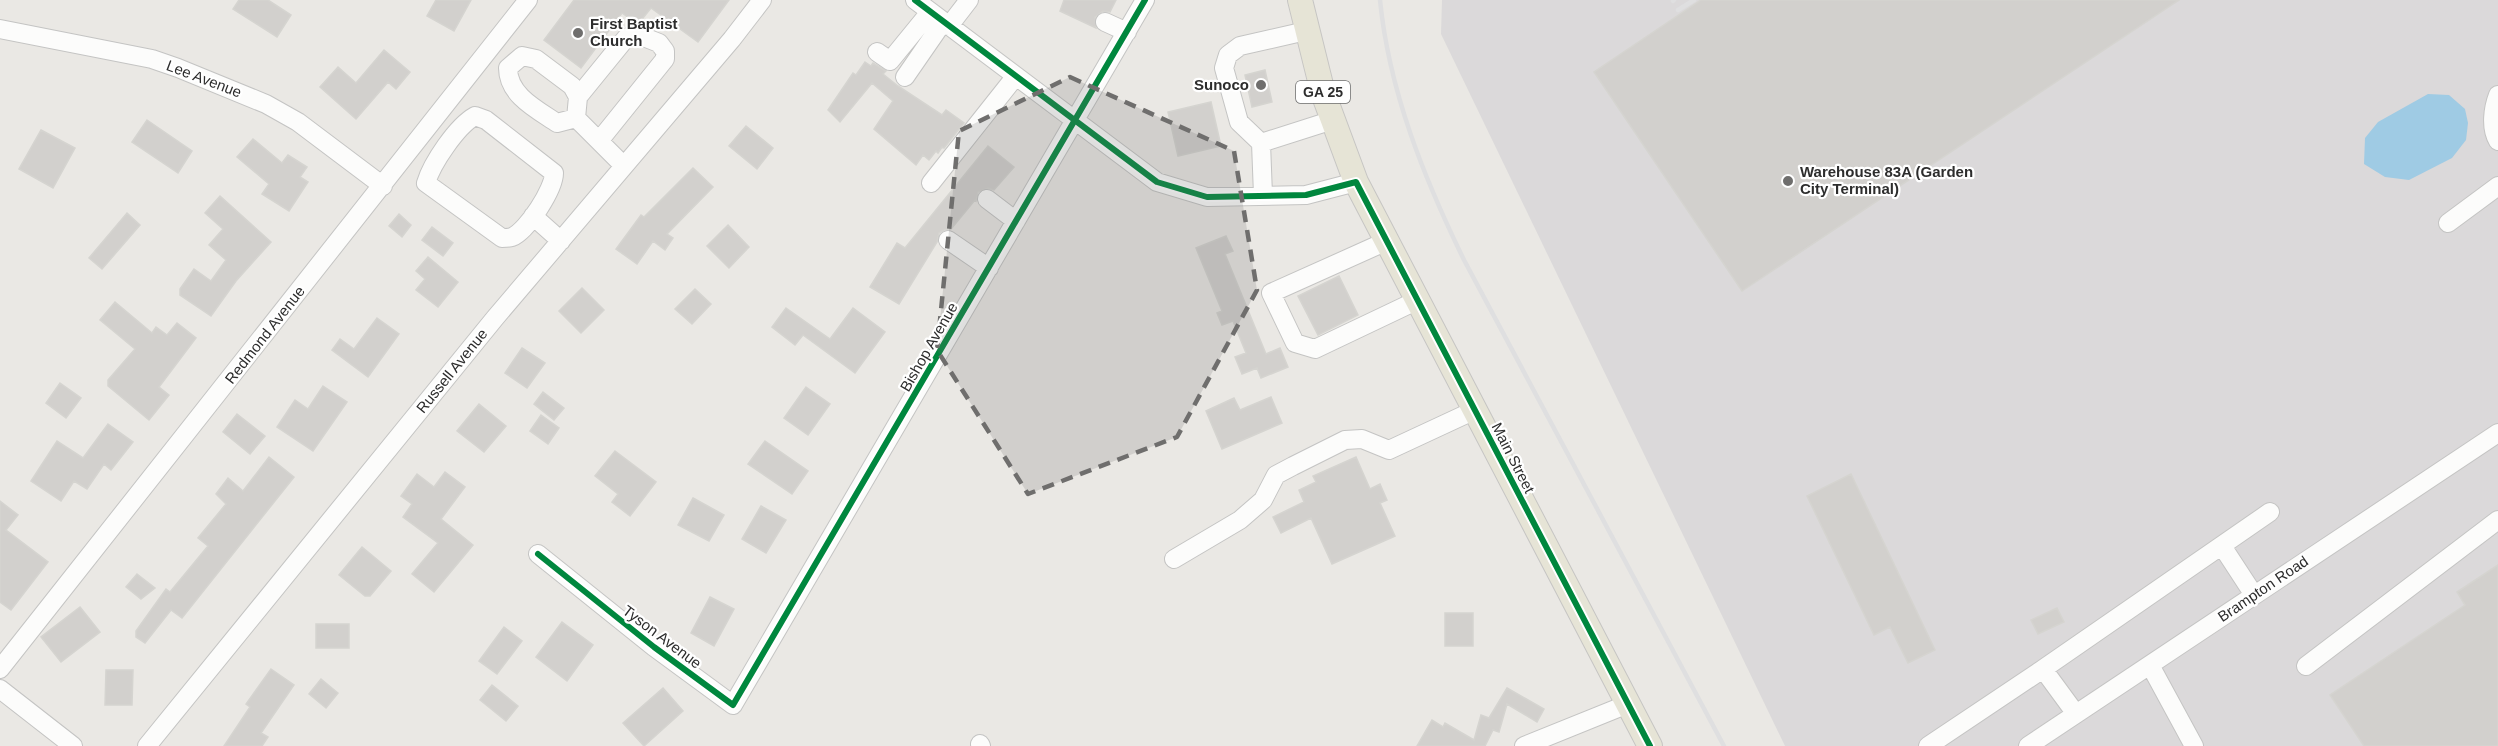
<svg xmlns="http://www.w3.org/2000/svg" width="2498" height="746" font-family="Helvetica,sans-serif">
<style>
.industrial{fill:#dbd9da}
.water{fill:#9fcbe4}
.building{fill:#d2d0cd;stroke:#d5d4d0;stroke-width:1.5}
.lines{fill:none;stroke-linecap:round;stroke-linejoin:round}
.minor-casing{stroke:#c4c4c3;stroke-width:20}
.major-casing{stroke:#c6c5c3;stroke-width:26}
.minor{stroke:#fcfcfb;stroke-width:18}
.major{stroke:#e6e4d6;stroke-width:24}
.rail{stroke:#dfdfe0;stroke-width:4.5}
.cycleway-casing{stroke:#fff;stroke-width:10}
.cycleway{stroke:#00873e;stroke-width:6}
.marked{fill:#6f6e6d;fill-opacity:0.2;stroke:#6f6e6d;stroke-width:4.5;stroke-dasharray:12 8;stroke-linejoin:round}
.poi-dot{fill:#6f6e6d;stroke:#fff;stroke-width:2}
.labels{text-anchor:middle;stroke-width:4.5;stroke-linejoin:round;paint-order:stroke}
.shield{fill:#fff;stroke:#6c6c6c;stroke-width:1.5}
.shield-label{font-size:14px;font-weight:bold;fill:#2d2d2d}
.poi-label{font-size:15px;font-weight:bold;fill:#2d2d2d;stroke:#fff;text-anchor:start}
.street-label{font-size:15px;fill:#2d2d2d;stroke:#fff}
</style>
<rect width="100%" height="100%" fill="#eae8e4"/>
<!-- industrial -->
<path class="industrial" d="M 1442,0 L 2498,0 L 2498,746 L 1785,746 L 1441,34 Z"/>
<!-- water -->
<path class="water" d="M 2428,94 L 2449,95 L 2465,109 L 2468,123 L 2466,140 L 2452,158 L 2409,180 L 2385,177 L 2364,164 L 2365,138 L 2378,122 Z"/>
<!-- building -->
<path class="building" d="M 239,0 L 268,0 L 291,15 L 277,37 L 233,9 Z
M 436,0 L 471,0 L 454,31 L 427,16 Z
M 574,0 L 729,0 L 698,42 L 651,8 L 639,23 L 636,23 L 622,13 L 581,68 L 544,40 Z
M 1064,0 L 1116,0 L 1110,12 L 1103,11 L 1095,17 L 1096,28 L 1060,11 Z
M 1701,0 L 2179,0 L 1742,291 L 1594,72 Z
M 384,50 L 410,72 L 396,89 L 388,82 L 356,119 L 320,87 L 338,67 L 356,83 Z
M 865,62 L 871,66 L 873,63 L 886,71 L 883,74 L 898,86 L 942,115 L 946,110 L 964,123 L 944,148 L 942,147 L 938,153 L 936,151 L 929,160 L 923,155 L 916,165 L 874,129 L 893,101 L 872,83 L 840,122 L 828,110 L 853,73 L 856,75 Z
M 1265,70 L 1272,102 L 1252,107 L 1245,75 Z
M 1211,102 L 1221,146 L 1178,156 L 1168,112 Z
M 147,120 L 192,151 L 178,173 L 132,142 Z
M 746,126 L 773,148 L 757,169 L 729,146 Z
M 41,130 L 75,148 L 53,188 L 19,169 Z
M 253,139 L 282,163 L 288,155 L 307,167 L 300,177 L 308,182 L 289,211 L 262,194 L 269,184 L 237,157 Z
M 988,146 L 1014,167 L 994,190 L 988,188 L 978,192 L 976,201 L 975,200 L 951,229 L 944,230 L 939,233 L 937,242 L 899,304 L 870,287 L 897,243 L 905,248 Z
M 693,168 L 713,187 L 667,234 L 673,238 L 665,250 L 653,241 L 637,264 L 616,249 L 641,215 L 644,217 Z
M 220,196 L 271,242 L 236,281 L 211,316 L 180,295 L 180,289 L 194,269 L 211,281 L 226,260 L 209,245 L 223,229 L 205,213 Z
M 127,213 L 140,225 L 102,269 L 89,258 Z
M 399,214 L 411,225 L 402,237 L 389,226 Z
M 728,225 L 749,247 L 729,268 L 707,246 Z
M 432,227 L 453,243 L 443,256 L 422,240 Z
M 1226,236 L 1233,251 L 1225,254 L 1266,354 L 1280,348 L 1288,367 L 1261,378 L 1257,368 L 1242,374 L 1235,357 L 1246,353 L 1233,321 L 1222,325 L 1217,313 L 1222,311 L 1196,248 Z
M 428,257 L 458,282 L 438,307 L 416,290 L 425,279 L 416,271 Z
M 1339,276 L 1358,315 L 1318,335 L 1298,296 Z
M 582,288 L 604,310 L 581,333 L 559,311 Z
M 695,289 L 711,304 L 692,324 L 675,309 Z
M 115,302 L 152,333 L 156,327 L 167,335 L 177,323 L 196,338 L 159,387 L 169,395 L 149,420 L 108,386 L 108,380 L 135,349 L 100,320 Z
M 786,308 L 830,339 L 853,308 L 885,332 L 855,373 L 803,335 L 795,345 L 772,327 Z
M 377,318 L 399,334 L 368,377 L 332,350 L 340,339 L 354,349 Z
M 522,348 L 545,363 L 527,388 L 505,373 Z
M 60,383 L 81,398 L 66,418 L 46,403 Z
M 323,386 L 347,402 L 313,451 L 277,427 L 295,400 L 308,409 Z
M 806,387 L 830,404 L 808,435 L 784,418 Z
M 543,392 L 564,408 L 554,420 L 534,404 Z
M 1271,397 L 1282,423 L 1222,449 L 1206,411 L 1234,398 L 1240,410 Z
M 479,404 L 506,426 L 484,452 L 457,431 Z
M 237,414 L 265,436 L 250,454 L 223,432 Z
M 541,415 L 559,428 L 548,444 L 530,431 Z
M 108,424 L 133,442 L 111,470 L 104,464 L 87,489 L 74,481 L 61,501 L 31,481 L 57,441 L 83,458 Z
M 765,441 L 808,471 L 792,494 L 748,464 Z
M 615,451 L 656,482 L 630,516 L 612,502 L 618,494 L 595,476 Z
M 269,457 L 294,477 L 182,618 L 171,610 L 145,643 L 136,637 L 136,631 L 166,589 L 170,592 L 208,546 L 198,538 L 226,504 L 216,494 L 228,478 L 243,491 Z
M 1356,457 L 1370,489 L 1380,484 L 1387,500 L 1380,503 L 1395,536 L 1332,564 L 1311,518 L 1281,533 L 1273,517 L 1304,502 L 1299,490 L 1316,482 L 1313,476 Z
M 445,472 L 465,487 L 441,519 L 473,545 L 434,592 L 412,574 L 438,543 L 403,517 L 412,504 L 401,496 L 417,474 L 434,487 Z
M 1851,474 L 1935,650 L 1908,663 L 1890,627 L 1874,635 L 1807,496 Z
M 693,498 L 724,515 L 709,541 L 678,525 Z
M 0,501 L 18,515 L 6,530 L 48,562 L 11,610 L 0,602 Z
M 761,506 L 786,520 L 766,553 L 742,539 Z
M 362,547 L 391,571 L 370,596 L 365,596 L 339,575 Z
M 2498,565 L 2498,746 L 2364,746 L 2330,695 L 2465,605 L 2457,592 Z
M 137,574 L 155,588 L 141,599 L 126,587 Z
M 710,597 L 734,609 L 714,646 L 691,633 Z
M 80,607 L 100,632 L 61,662 L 41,637 Z
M 2057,608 L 2064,622 L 2038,634 L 2031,620 Z
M 1445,613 L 1473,613 L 1473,646 L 1445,646 Z
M 562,622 L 593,645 L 567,681 L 536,657 Z
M 316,624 L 349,624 L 349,648 L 316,648 Z
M 504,627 L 522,641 L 497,674 L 479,661 Z
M 271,669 L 294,685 L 261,733 L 268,737 L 262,746 L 224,746 L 250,707 L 246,704 Z
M 106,670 L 133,670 L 132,705 L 105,705 Z
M 321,679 L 338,693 L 326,708 L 309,694 Z
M 492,685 L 518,706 L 506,721 L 480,700 Z
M 663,688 L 683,711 L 644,746 L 623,723 Z
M 1507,688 L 1544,709 L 1537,722 L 1507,704 L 1499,732 L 1493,730 L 1485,746 L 1417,746 L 1432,720 L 1443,727 L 1445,723 L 1474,740 L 1481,715 L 1489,718 Z"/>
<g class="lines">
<defs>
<path id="minor" d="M 915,0 L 1157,182 L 1207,197 L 1306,195 L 1356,182
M 1105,22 L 1127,32
M 949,26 L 969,0
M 0,29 L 152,59 L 178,68 L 266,104 L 298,122 L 383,186
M 877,52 L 890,61 L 930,12
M 522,56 L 536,59 L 572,86 L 578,97 L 576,118 L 557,123 C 536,109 508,95 508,68 Z
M 905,77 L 943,22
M 2498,95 C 2493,108 2490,128 2498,141
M 578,97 L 626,38 L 636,34 L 659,43 L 665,51 L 665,59 L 599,141
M 475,116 L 486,120 L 554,173 C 554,189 527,231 512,237 C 509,238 506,238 502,238 L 426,183 C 432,163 457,126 475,116 Z
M 576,118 L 624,166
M 1261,143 L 1239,122 L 1224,68 L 1228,55 L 1240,46 L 1306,31
M 931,183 L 1015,77
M 1263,195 L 1261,143 L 1333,120
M 987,199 L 1016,221
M 533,216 L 561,241
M 2448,223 L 2498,186
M 948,240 L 989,268
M 1387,241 L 1271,293 L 1295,343 L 1315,349 L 1418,300
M 2222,546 L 2254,595
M 538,554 L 654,647 L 733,705 L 1145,0
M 1174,559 L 1240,520 L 1263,500 L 1276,475 L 1293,466 L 1345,440 L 1362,439 L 1389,450 L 1475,410
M 2150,665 L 2194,746
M 2306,666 L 2498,520
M 0,669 L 528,0
M 0,689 L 73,746
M 2076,714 L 2043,669 L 2270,512
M 980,744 L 981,746
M 147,746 L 495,318 L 732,39 L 762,0
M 1524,746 L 1628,704
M 1928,746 L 2043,669
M 2028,746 L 2498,433"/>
<path id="major" d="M 1300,0 L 1323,93 L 1356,182 L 1650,746"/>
</defs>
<!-- minor casing -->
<use href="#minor" class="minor-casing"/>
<!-- major casing -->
<use href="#major" class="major-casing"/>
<!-- minor -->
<use href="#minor" class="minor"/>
<!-- major -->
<use href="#major" class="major"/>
<!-- rail -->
<path class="rail" d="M 1380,0 C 1389,91 1424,178 1464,260 L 1724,746
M 1673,1 L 1674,0
M 1678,10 L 1694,0"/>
<defs>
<path id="cycleway" d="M 915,0 L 1157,182 L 1207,197 L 1306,195 L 1356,182 L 1650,746
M 538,554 L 654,647 L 733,705 L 1145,0"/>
</defs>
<!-- cycleway casing -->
<use href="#cycleway" class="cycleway-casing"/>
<!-- cycleway -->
<use href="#cycleway" class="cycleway"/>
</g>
<!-- marked area -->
<path class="marked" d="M 1070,77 L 1234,151 L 1257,290 L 1177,437 L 1028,494 L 937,350 L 959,131 Z"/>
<!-- markers -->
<g class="poi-dot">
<circle cx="578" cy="33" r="6"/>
<circle cx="1261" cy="85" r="6"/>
<circle cx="1788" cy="181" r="6"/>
</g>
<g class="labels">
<!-- shield labels -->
<rect class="shield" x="1296" y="81" width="54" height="22" rx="4.5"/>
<g class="shield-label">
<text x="1323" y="97">GA 25</text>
</g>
<!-- poi labels -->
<g class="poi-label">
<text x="590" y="29">First Baptist<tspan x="590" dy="17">Church</tspan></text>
<text x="1249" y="90" text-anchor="end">Sunoco</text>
<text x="1800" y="177">Warehouse 83A (Garden<tspan x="1800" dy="17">City Terminal)</tspan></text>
</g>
<!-- street labels -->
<g class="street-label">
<text transform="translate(204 79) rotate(21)" y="5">Lee Avenue</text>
<text transform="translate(265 335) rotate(-52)" y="5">Redmond Avenue</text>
<text transform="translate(929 347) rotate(-60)" y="5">Bishop Avenue</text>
<text transform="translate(452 371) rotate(-51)" y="5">Russell Avenue</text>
<text transform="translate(1513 458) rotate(63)" y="5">Main Street</text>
<text transform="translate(2263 589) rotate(-34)" y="5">Brampton Road</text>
<text transform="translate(662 637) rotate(37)" y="5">Tyson Avenue</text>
</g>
</g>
</svg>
